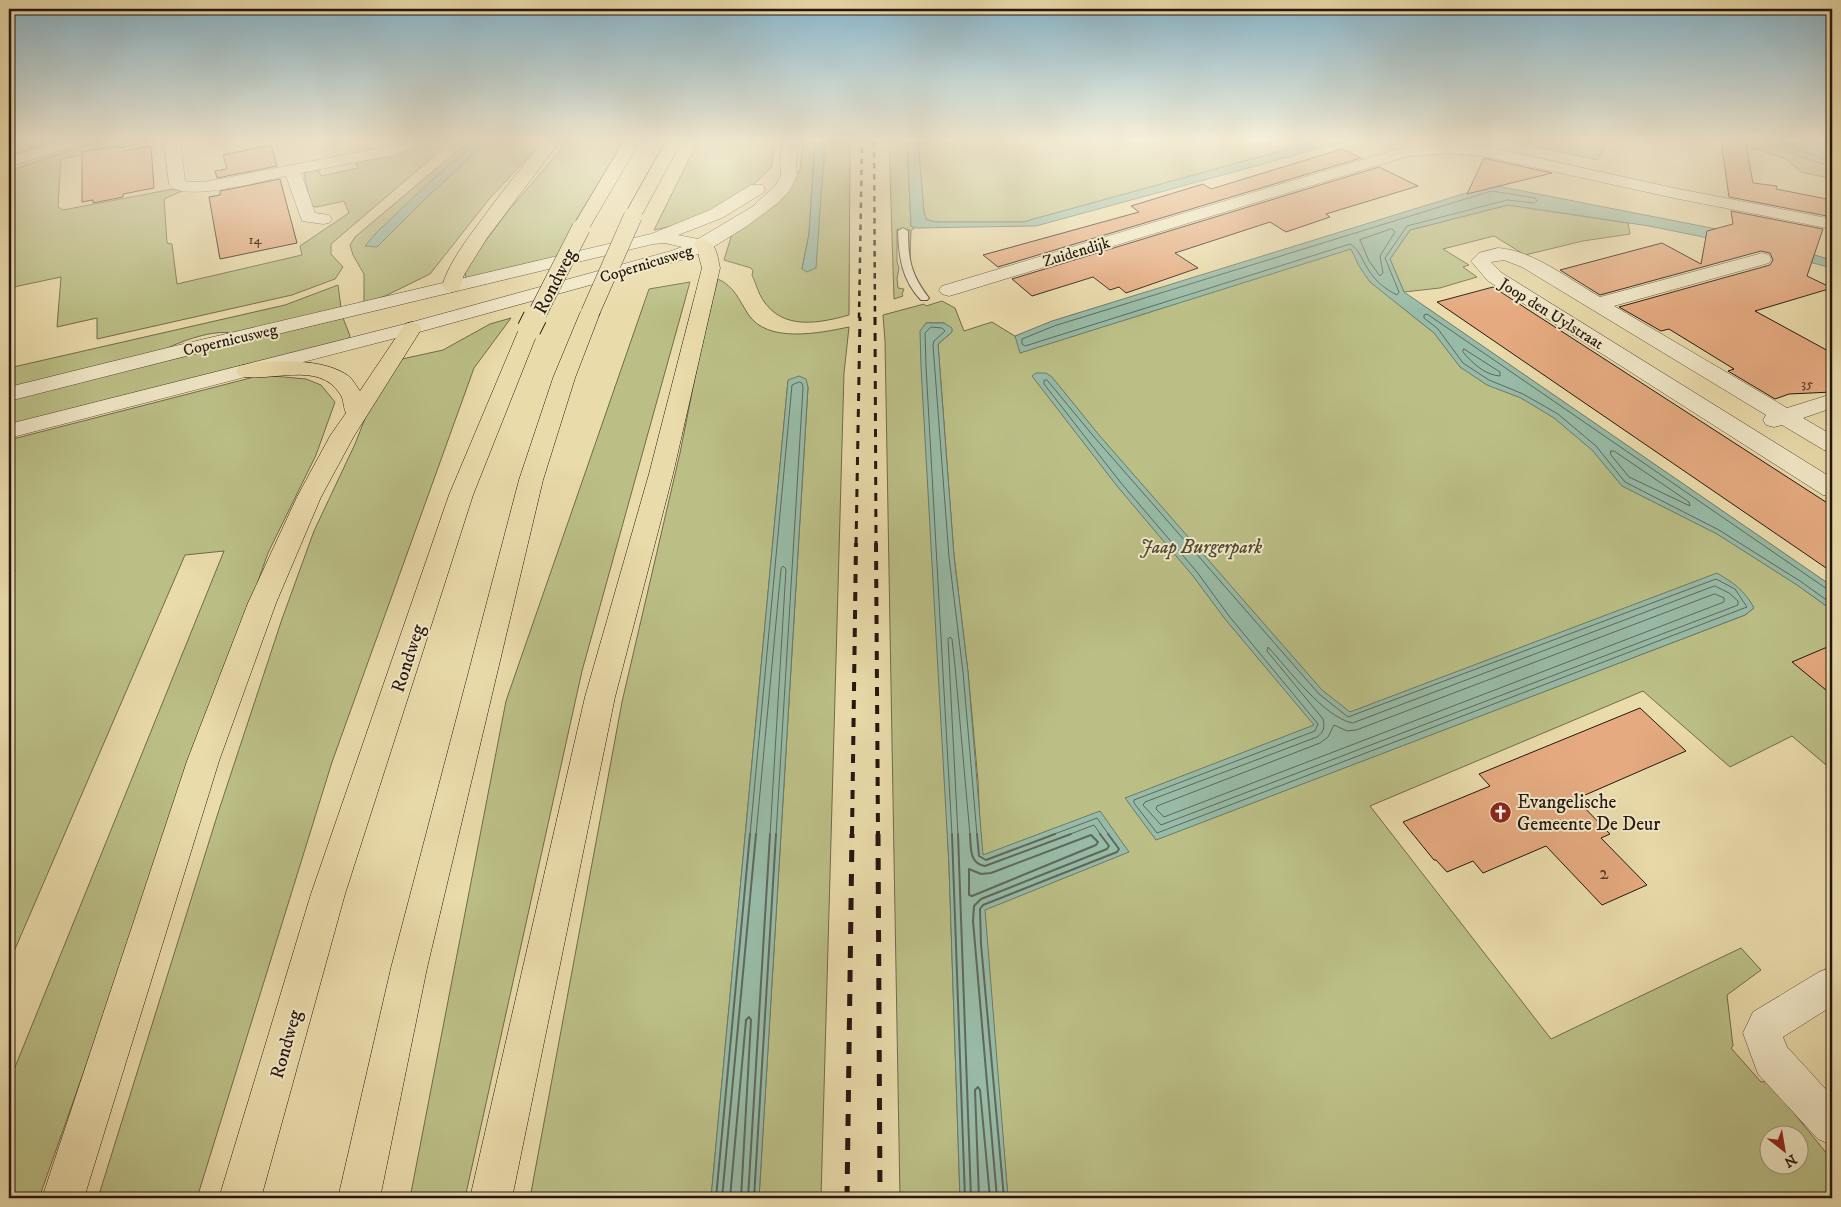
<svg xmlns="http://www.w3.org/2000/svg" width="1841" height="1207" font-family="'IM FELL DW Pica',serif">
<style>
.green{fill:#bbbf86;stroke:#706a4b;fill-rule:evenodd}
.water{fill:#98bba7;stroke:#6a796b}
.lines{fill:none;stroke-linecap:round;stroke-linejoin:round}
.shore-far1{stroke:#5e685c;stroke-width:1}
.shore{stroke:#5e685c;stroke-width:2}
.building{fill:#e5aa80;stroke:#251610}
.service-casing{stroke:#564737;stroke-width:2}
.minor-casing{stroke:#564737;stroke-width:1}
.tertiary-casing{stroke:#564737;stroke-width:1}
.trunk-casing{stroke:#251610;stroke-width:1}
.service{fill:#f1e8c8;fill-rule:evenodd}
.minor{fill:#f1e8c8;fill-rule:evenodd}
.tertiary{fill:#f1e8c8;fill-rule:evenodd}
.trunk{fill:#eadbab;fill-rule:evenodd}
.rail-far3{stroke:#251610;stroke-width:2.5;stroke-dasharray:5.5 5.5;stroke-linecap:butt}
.rail-far2{stroke:#251610;stroke-width:3;stroke-dasharray:8 8;stroke-linecap:butt}
.rail-far1{stroke:#251610;stroke-width:4;stroke-dasharray:9 9;stroke-linecap:butt}
.rail{stroke:#251610;stroke-width:5;stroke-dasharray:12 12;stroke-linecap:butt}
.trunk-bridge-far1-casing{stroke:#251610;stroke-width:19;stroke-linecap:butt}
.trunk-bridge-casing{stroke:#251610;stroke-width:25;stroke-linecap:butt}
.trunk-bridge-far1{stroke:#eadbab;stroke-width:18}
.trunk-bridge{stroke:#eadbab;stroke-width:23}
.labels{text-anchor:middle;stroke-width:4;stroke-linejoin:round;paint-order:stroke}
.far-number-label{font-size:14px;fill:#553b2c}
.far-street-label{font-size:16px;fill:#251610;stroke:#f1e8c8}
.street-label{font-size:19px;fill:#251610;stroke:#f1e8c8}
.park-label{font-size:19px;font-style:italic;fill:#524933;stroke:#f1e8c8}
.poi-label{font-size:19px;fill:#251610;stroke:#f1e8c8;text-anchor:start}
.near-number-label{font-size:19px;fill:#553b2c}
</style>
<rect width="100%" height="100%" fill="#eadbab"/>
<filter id="stains"><feTurbulence type="fractalNoise" baseFrequency=".004" numOctaves="4"/><feColorMatrix values="0 0 0 0 .2 0 0 0 0 .09 0 0 0 0 .02 0 0 0 .5 -.17"/></filter>
<radialGradient id="worn" r=".72"><stop offset=".6" stop-color="#630" stop-opacity="0"/><stop offset="1" stop-color="#630" stop-opacity=".3"/></radialGradient>
<!-- green -->
<path class="green" d="M 9,141 L 57,141 L 9,156 Z
M 155,141 L 61,159 L 58,207 L 63,210 L 173,189 L 182,191 L 164,199 L 167,243 L 172,244 L 177,284 L 302,255 L 300,246 L 349,213 L 344,201 L 317,207 L 311,206 L 304,173 L 318,169 L 321,176 L 358,168 L 355,162 L 397,154 L 423,145 L 439,148 L 441,150 L 331,244 L 331,254 L 343,267 L 335,279 L 292,295 L 97,339 L 97,318 L 57,327 L 61,277 L 9,288 L 9,171 L 95,142 Z
M 469,141 L 478,141 L 376,233 L 377,247 L 426,198 L 488,141 L 543,141 L 490,198 L 430,274 L 385,296 L 364,303 L 364,274 L 353,255 L 350,245 L 355,237 Z
M 568,141 L 625,141 L 556,257 L 466,279 L 465,268 L 509,210 Z
M 698,141 L 775,141 L 771,168 L 744,193 L 728,203 L 681,224 L 654,230 Z
M 803,141 L 815,141 L 809,234 L 802,269 L 825,160 L 825,141 L 850,141 L 849,315 C 820,323 783,331 763,300 C 758,293 756,283 752,275 L 753,271 L 751,268 L 724,260 L 732,234 L 788,188 L 800,170 Z
M 889,141 L 907,141 L 911,226 L 914,228 L 911,231 L 910,258 L 910,230 L 897,229 L 897,262 L 899,268 L 897,279 L 898,288 L 904,289 L 902,294 L 903,296 L 894,299 Z
M 918,141 L 1318,141 L 1023,222 L 936,222 L 927,220 L 924,213 Z
M 1510,141 L 1609,141 L 1597,160 Z
M 1690,141 L 1832,141 L 1832,179 L 1801,172 L 1786,159 L 1756,149 L 1723,142 Z
M 1508,205 L 1628,223 L 1630,234 L 1583,241 L 1525,255 L 1494,236 L 1443,249 L 1469,265 L 1463,267 L 1477,277 L 1440,288 L 1404,292 L 1390,259 L 1410,230 Z
M 1365,240 L 1390,287 L 1832,610 L 1832,770 L 1792,736 L 1730,767 L 1643,691 L 1370,806 L 1551,1039 L 1741,948 L 1761,970 L 1727,995 L 1733,1046 L 1731,1048 L 1761,1082 L 1768,1081 L 1832,1160 L 1832,1198 L 1008,1198 L 984,920 L 978,781 L 968,672 L 954,556 L 938,344 L 952,332 L 944,323 L 926,323 L 949,866 L 960,1198 L 900,1198 L 885,341 L 883,315 L 924,304 L 926,306 L 942,301 L 955,308 L 964,331 L 992,322 L 1026,343 ZM 1754,608 L 1745,615 L 1340,769 ZM 1768,1134 L 1798,1134 L 1798,1164 L 1768,1164 Z
M 718,279 C 734,286 739,300 748,314 C 767,344 820,333 849,327 L 844,373 L 821,1198 L 759,1198 L 808,387 L 788,381 L 711,1198 L 530,1198 L 622,702 L 680,453 L 704,332 Z
M 690,282 L 582,671 L 465,1198 L 410,1198 L 506,701 L 649,289 Z
M 338,285 L 341,308 L 233,333 C 211,330 185,340 165,349 L 9,389 L 9,368 L 285,305 Z
M 343,318 L 350,336 L 348,339 L 9,426 L 9,399 Z
M 511,318 L 474,368 L 332,762 L 197,1198 L 98,1198 L 218,813 L 282,619 L 314,531 L 355,444 L 370,406 L 402,359 L 443,350 L 490,324 Z
M 262,375 L 306,379 L 321,385 L 335,402 L 316,455 L 268,553 L 39,1198 L 9,1198 L 9,1082 L 224,551 L 185,555 L 9,963 L 9,576 L 15,572 L 13,554 L 9,555 L 9,499 L 11,474 L 9,473 L 9,440 Z"/>
<!-- water -->
<path class="water" d="M 478,141 L 488,141 L 426,198 L 377,247 L 365,246 L 376,233 L 434,178 Z
M 815,141 L 825,141 L 816,268 L 807,272 L 802,269 L 809,234 Z
M 907,141 L 918,141 L 924,213 L 927,220 L 936,222 L 1023,222 L 1318,141 L 1347,141 L 1036,226 L 914,228 L 911,226 Z
M 1764,141 L 1832,141 L 1832,167 L 1798,156 Z
M 1492,185 L 1742,234 L 1832,260 L 1832,268 L 1757,248 L 1649,226 L 1508,205 L 1410,230 L 1390,259 L 1404,292 L 1832,586 L 1832,610 L 1797,585 L 1717,534 L 1622,486 L 1592,450 L 1554,418 L 1521,398 L 1487,385 L 1460,367 L 1434,333 L 1370,282 L 1359,266 L 1351,249 L 1020,353 L 1015,336 L 1052,321 Z
M 926,323 L 944,323 L 952,328 L 952,332 L 938,344 L 954,556 L 968,672 L 983,855 L 1100,811 L 1129,852 L 985,910 L 1008,1198 L 960,1198 L 949,866 L 921,367 L 920,331 Z
M 1036,373 L 1046,373 L 1052,377 L 1099,435 L 1322,690 L 1350,712 L 1717,573 C 1734,583 1745,591 1754,608 L 1745,615 L 1156,840 L 1125,798 L 1314,725 L 1225,619 L 1193,576 L 1117,486 L 1032,376 Z
M 799,376 L 806,379 L 808,387 L 759,1198 L 711,1198 L 788,380 Z"/>
<g class="lines">
<!-- shore-far1 -->
<path class="shore-far1" d="M 1776,141 L 1832,162
M 1492,191 L 1535,198 L 1537,201 L 1534,203 L 1507,200 L 1407,226 L 1385,258 L 1399,292 L 1397,295 C 1385,289 1375,281 1368,269 C 1362,260 1359,249 1350,244 L 1025,346 L 1022,344 L 1022,339 L 1054,326 Z
M 1392,229 L 1395,232 L 1380,256 L 1383,273 L 1380,276 L 1369,261 L 1360,240 Z
M 1464,349 L 1500,372 L 1500,376 C 1485,375 1472,363 1463,352 Z
M 1047,380 L 1095,438 L 1319,694 L 1348,717 L 1716,579 L 1735,589 L 1747,607 L 1157,833 L 1134,803 L 1134,800 L 1315,731 L 1318,724 L 1229,616 L 1197,572 L 1121,483 L 1044,384 L 1044,381 Z
M 1611,451 L 1614,451 L 1689,502 L 1690,506 L 1629,477 L 1611,455 Z
M 1715,586 L 1729,593 L 1738,601 L 1738,605 L 1161,825 L 1143,805 L 1145,802 L 1317,737 C 1324,732 1325,727 1323,719 L 1267,651 L 1268,647 C 1288,669 1324,717 1352,723 Z
M 1832,590 L 1827,589 L 1427,314 L 1424,315 L 1424,318 L 1438,329 L 1463,363 L 1489,380 L 1523,394 L 1558,414 L 1596,446 L 1625,482 L 1719,530 L 1800,581 L 1832,604
M 1715,594 L 1724,598 L 1724,602 L 1164,817 L 1156,809 L 1157,806 L 1320,743 L 1328,737 L 1334,725 L 1347,731 L 1356,730 Z
M 750,835 L 792,385 L 799,382 L 802,383 L 803,388 L 776,835
M 756,835 L 781,569 L 783,566 L 786,569 L 770,835
M 952,835 L 926,366 L 925,333 L 931,327 L 942,328 L 945,331 L 934,341 L 933,345 L 949,557 L 963,672 L 977,835
M 958,835 L 948,639 L 950,637 L 952,639 L 955,666 L 970,835
M 1052,835 L 1097,818 L 1109,835
M 1068,835 L 1094,825 L 1101,835"/>
<!-- shore -->
<path class="shore" d="M 952,834 L 965,1198
M 958,834 L 971,1198
M 970,834 C 971,847 969,864 985,866 L 1071,834
M 977,834 L 979,856 L 986,860 L 1055,834
M 1091,835 L 1098,842 L 1096,845 L 972,896 L 969,895 L 969,869 L 981,874 L 991,873 Z
M 716,1198 L 750,834
M 722,1198 L 756,834
M 730,1198 L 746,1020 L 749,1017 L 751,1020 L 741,1198
M 748,1198 L 770,834
M 754,1198 L 776,834
M 979,1198 L 975,1090 L 978,1087 L 980,1090 L 990,1198
M 997,1198 L 973,921 L 974,906 L 981,899 L 1107,849 L 1109,846 L 1100,834
M 1004,1198 L 981,944 L 980,909 L 983,905 L 1117,852 L 1119,849 L 1108,834"/>
</g>
<!-- building -->
<path class="building" d="M 1721,141 L 1745,141 L 1753,183 L 1777,186 L 1776,189 L 1832,200 L 1827,216 L 1729,197 Z
M 271,145 L 277,166 L 217,178 L 215,171 L 227,169 L 223,155 Z
M 117,146 L 117,148 L 123,147 L 123,151 L 151,146 L 154,188 L 123,194 L 123,197 L 93,203 L 93,200 L 82,202 L 82,152 Z
M 1342,149 L 1361,158 L 998,267 L 983,255 L 1139,212 L 1131,206 L 1203,184 L 1211,189 Z
M 1484,158 L 1488,159 L 1552,173 L 1467,194 Z
M 1379,167 L 1418,186 L 1326,214 L 1330,217 L 1286,232 L 1270,222 L 1175,253 L 1198,268 L 1126,293 L 1119,287 L 1110,290 L 1093,277 L 1032,296 L 1012,279 Z
M 280,179 L 297,243 L 220,259 L 209,197 L 220,195 L 220,191 Z
M 1731,211 L 1823,229 L 1807,276 L 1832,288 L 1755,311 L 1832,353 L 1832,392 L 1789,394 L 1775,399 L 1728,371 L 1734,369 L 1669,329 L 1661,331 L 1619,307 L 1770,265 L 1773,260 L 1770,253 L 1761,251 L 1600,295 L 1560,270 L 1662,243 L 1701,264 L 1707,231 L 1733,224 Z
M 1493,287 L 1832,506 L 1832,572 L 1437,302 Z
M 1832,645 L 1832,695 L 1792,662 Z
M 1640,708 L 1686,751 L 1576,799 L 1610,834 L 1601,838 L 1647,885 L 1602,905 L 1546,846 L 1483,873 L 1473,861 L 1447,872 L 1436,860 L 1434,860 L 1403,822 L 1490,786 L 1479,774 Z"/>
<g class="lines">
<defs>
<path id="service" d="M 903,228 L 908,231 C 908,260 911,275 929,298 L 927,300 L 921,300 C 902,280 899,258 898,231 Z"/>
<path id="minor" d="M 164,141 L 180,141 L 185,181 L 187,182 L 204,182 L 390,146 L 404,141 L 428,141 L 426,144 L 394,155 L 301,173 L 315,213 L 329,215 L 332,219 L 329,223 L 323,224 L 302,221 L 286,176 C 264,180 182,204 169,184 Z
M 1450,143 L 1488,147 L 1674,188 L 1832,219 L 1832,229 L 1674,198 L 1488,157 L 1450,153 L 1405,157 L 956,294 L 949,296 L 942,294 L 939,290 L 942,286 L 1398,149 Z
M 1498,248 C 1533,250 1570,280 1600,297 L 1755,255 L 1762,253 L 1769,255 L 1771,259 L 1769,263 L 1614,306 L 1787,408 L 1832,394 L 1832,408 L 1803,418 L 1832,435 L 1832,452 L 1824,450 L 1782,425 L 1774,427 L 1766,425 L 1763,420 L 1766,415 L 1522,267 L 1504,260 L 1491,262 L 1502,273 L 1832,478 L 1832,497 L 1823,495 L 1488,281 L 1471,261 L 1479,253 Z
M 1832,967 L 1832,1006 L 1783,1037 L 1787,1047 L 1832,1096 L 1832,1145 L 1818,1139 L 1758,1074 L 1743,1033 L 1753,1012 L 1819,972 Z"/>
<path id="tertiary" d="M 58,141 L 83,141 L 81,144 L 9,167 L 9,157 Z
M 783,141 L 799,141 L 796,161 L 797,176 L 790,190 L 779,202 L 747,226 L 710,249 L 685,259 L 419,332 L 9,438 L 9,424 L 405,324 L 671,251 L 682,247 L 665,243 L 653,244 L 182,357 L 9,401 L 9,387 L 179,345 L 651,234 L 710,210 L 751,185 L 763,185 L 765,189 L 763,193 L 722,218 L 678,235 L 698,239 L 752,207 L 776,185 L 781,176 L 780,161 Z"/>
<path id="trunk" d="M 543,141 L 560,141 L 487,238 L 464,275 L 459,290 L 452,292 L 445,290 L 442,286 C 449,263 465,242 479,223 C 499,195 521,168 543,141 Z
M 624,141 L 640,141 L 587,232 L 581,233 L 575,232 L 572,228 Z
M 666,141 L 682,141 L 639,220 L 633,221 L 627,220 L 624,216 Z
M 703,239 C 717,243 717,255 720,268 L 673,474 L 615,697 L 512,1198 L 470,1198 L 585,697 L 649,474 L 702,268 L 697,249 L 694,245 L 696,241 Z
M 590,307 L 597,309 L 600,313 L 575,378 L 543,480 L 427,968 L 380,1198 L 338,1198 L 391,968 L 519,480 L 553,378 L 580,313 L 583,309 Z
M 412,322 L 419,324 L 422,328 L 354,436 L 321,497 L 276,603 L 219,761 L 84,1198 L 42,1198 L 187,761 L 248,603 L 297,497 L 330,436 L 346,413 C 343,407 344,399 340,394 C 319,360 270,383 239,376 L 236,371 L 239,366 C 268,359 327,357 351,378 C 354,382 357,387 360,391 L 405,324 Z
M 529,323 L 536,325 L 539,329 L 473,495 L 345,894 L 261,1198 L 219,1198 L 311,894 L 449,495 L 519,329 L 522,325 Z"/>
</defs>
<!-- service casing -->
<use href="#service" class="service-casing"/>
<!-- minor casing -->
<use href="#minor" class="minor-casing"/>
<!-- tertiary casing -->
<use href="#tertiary" class="tertiary-casing"/>
<!-- trunk casing -->
<use href="#trunk" class="trunk-casing"/>
<!-- service -->
<use href="#service" class="service"/>
<!-- minor -->
<use href="#minor" class="minor"/>
<!-- tertiary -->
<use href="#tertiary" class="tertiary"/>
<!-- trunk -->
<use href="#trunk" class="trunk"/>
<!-- rail-far3 -->
<path class="rail-far3" d="M 874,141 L 875,318
M 859,318 L 862,141"/>
<!-- rail-far2 -->
<path class="rail-far2" d="M 875,317 L 876,545
M 856,545 L 860,317"/>
<!-- rail-far1 -->
<path class="rail-far1" d="M 876,543 L 878,835
M 852,835 L 856,543"/>
<!-- rail -->
<path class="rail" d="M 878,834 L 880,1198
M 847,1198 L 852,834"/>
<defs>
<path id="trunk-bridge-far1" d="M 590,313 L 633,216
M 535,318 L 581,228"/>
<path id="trunk-bridge" d="M 529,329 L 535,317"/>
</defs>
<!-- trunk-bridge-far1 casing -->
<use href="#trunk-bridge-far1" class="trunk-bridge-far1-casing"/>
<!-- trunk-bridge casing -->
<use href="#trunk-bridge" class="trunk-bridge-casing"/>
<!-- trunk-bridge-far1 -->
<use href="#trunk-bridge-far1" class="trunk-bridge-far1"/>
<!-- trunk-bridge -->
<use href="#trunk-bridge" class="trunk-bridge"/>
</g>
<!-- sky -->
<linearGradient id="sky" x2="0" y2="1"><stop stop-color="#88b7ce"/><stop offset="0.45" stop-color="#f6efd9"/><stop offset="1" stop-color="#f6efd9" stop-opacity="0"/></linearGradient>
<rect width="1841" height="310" fill="url(#sky)"/>
<!-- icons -->
<defs>
<symbol id="church-disc" viewBox="-11 -11 22 22"><circle r="9.5" fill="#8f2418" stroke="#f1e8c8"/><path d="M-1.2-6h2.4v3.5h3.3v2.4h-3.3V6h-2.4V-.1h-3.3v-2.4h3.3Z" fill="#fff"/></symbol>
</defs>
<g fill-rule="evenodd">
<use href="#church-disc" x="1488" y="800" width="25" height="25"/>
</g>
<g class="labels">
<!-- far-number labels -->
<g class="far-number-label">
<text x="255" y="244">14</text>
<text x="1807" y="388">35</text>
</g>
<!-- far-street labels -->
<g class="far-street-label">
<text transform="translate(1076 251) rotate(-17)" y="6">Zuidendijk</text>
<text transform="translate(646 263) rotate(-17)" y="6">Copernicusweg</text>
<text transform="translate(1552 313) rotate(32)" y="6">Joop den Uylstraat</text>
<text transform="translate(230 339) rotate(-13)" y="6">Copernicusweg</text>
</g>
<!-- street labels -->
<g class="street-label">
<text transform="translate(554 281) rotate(-63)" y="7">Rondweg</text>
<text transform="translate(407 658) rotate(-72)" y="7">Rondweg</text>
<text transform="translate(285 1044) rotate(-74)" y="7">Rondweg</text>
</g>
<!-- park labels -->
<g class="park-label">
<text x="1201" y="553">Jaap Burgerpark</text>
</g>
<!-- poi labels -->
<g class="poi-label">
<text x="1517" y="808">Evangelische<tspan x="1517" dy="22">Gemeente De Deur</tspan></text>
</g>
<!-- near-number labels -->
<g class="near-number-label">
<text x="1604" y="879">2</text>
</g>
</g>
<!-- margin -->
<rect width="1841" height="1207" fill="none" stroke="#eadbab" stroke-width="30"/>
<rect x="10" y="10" width="1821" height="1187" fill="none" stroke="#251610" stroke-width="2.5"/>
<rect x="15" y="15" width="1811" height="1177" fill="none" stroke="#251610"/>
<!-- north arrow -->
<g transform="translate(1784 1150) rotate(149)"><circle r="24" fill="#f1e8c8" stroke="#9f947e"/>
<path d="M0-4L9 19L0 12L-9 19Z" fill="#8f2418"/>
<text y="-8" font-size="14" font-weight="bold" text-anchor="middle" fill="#251610">N</text>
</g>
<rect width="100%" height="100%" filter="url(#stains)"/>
<rect width="100%" height="100%" fill="url(#worn)"/>
</svg>
